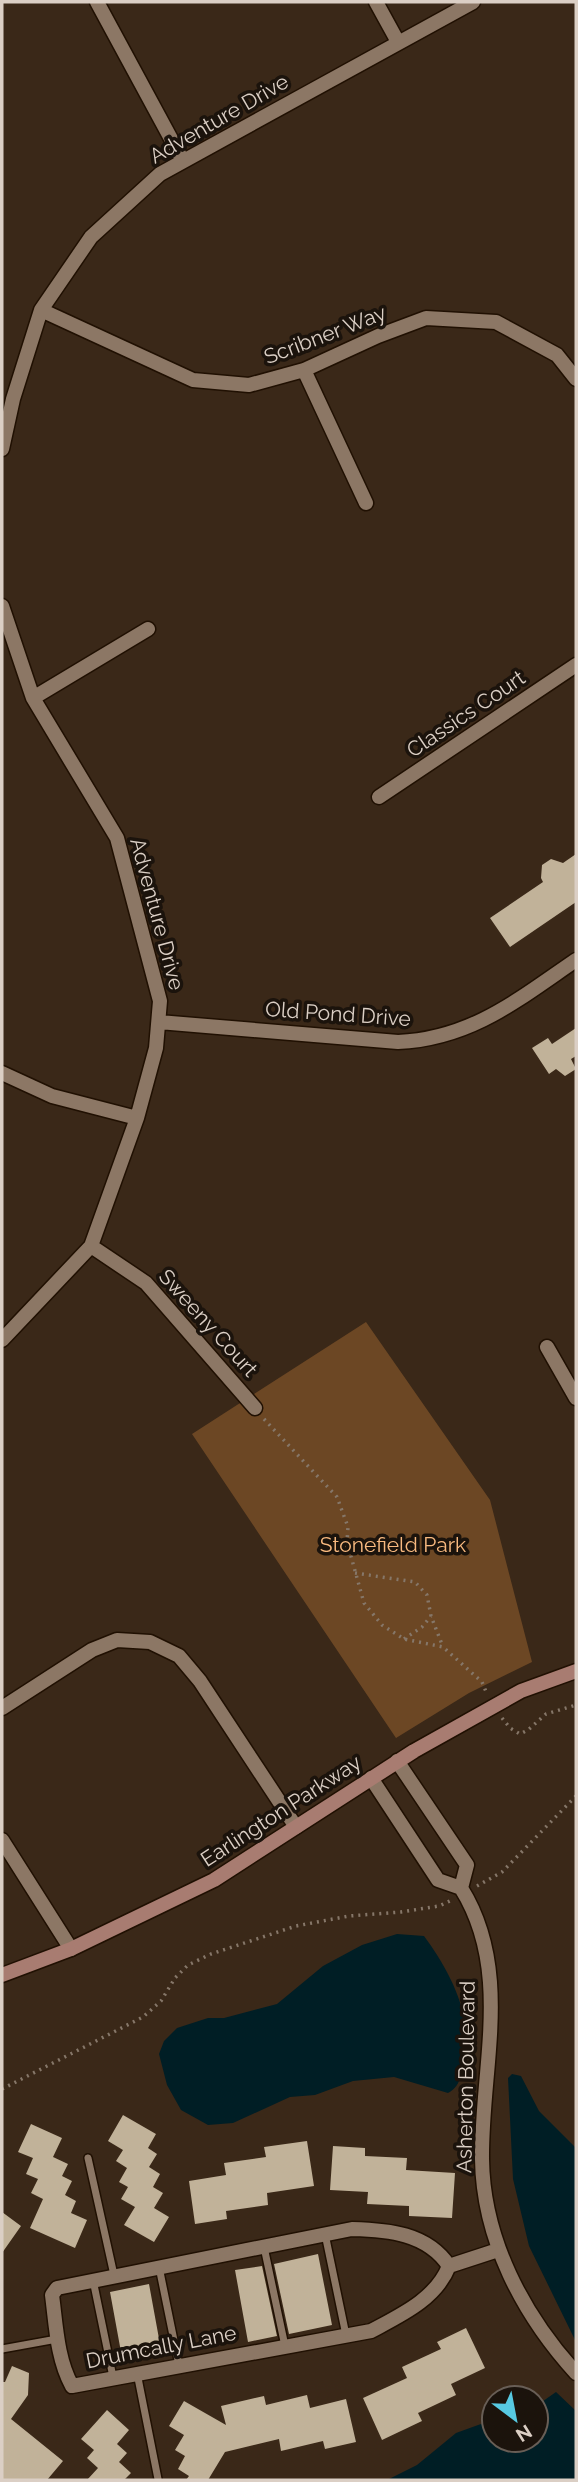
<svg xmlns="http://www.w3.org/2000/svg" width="578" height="2482" font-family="Raleway,sans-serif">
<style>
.green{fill:#6c4724}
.water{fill:#001e25}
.building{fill:#c1b299}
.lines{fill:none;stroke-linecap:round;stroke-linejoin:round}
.lane-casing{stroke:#201002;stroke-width:10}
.street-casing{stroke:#201002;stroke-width:17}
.secondary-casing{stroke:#201002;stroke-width:17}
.path{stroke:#867769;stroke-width:3.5;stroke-dasharray:2 5;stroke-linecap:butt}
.lane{stroke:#8c7765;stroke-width:7}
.street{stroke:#8c7765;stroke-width:14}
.secondary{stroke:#a87c71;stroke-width:14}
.labels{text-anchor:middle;stroke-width:7;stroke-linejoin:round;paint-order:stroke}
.street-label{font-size:21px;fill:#dbcfc5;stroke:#1b130c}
.park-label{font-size:21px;fill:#f8b97f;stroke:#1b130c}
</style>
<rect width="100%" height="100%" fill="#3a2818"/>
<!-- green -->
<path class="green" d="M 366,1322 L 490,1500 L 532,1662 L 469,1693 L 396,1738 L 192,1434 Z"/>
<!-- water -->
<path class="water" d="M 397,1934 L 424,1936 C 442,1960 463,1996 465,2027 C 465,2036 463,2045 463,2054 C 462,2069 463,2085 448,2093 L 394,2077 L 353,2081 L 315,2095 L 290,2097 L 233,2123 L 208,2125 L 181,2110 L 167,2085 L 159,2054 L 164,2041 L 177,2028 L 208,2018 L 224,2018 L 277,2004 L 323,1966 L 362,1945 Z
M 512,2074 L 521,2076 L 539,2111 L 576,2148 L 576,2342 L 529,2246 L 513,2179 L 508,2078 Z
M 556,2392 L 576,2411 L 576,2480 L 387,2480 L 417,2465 L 456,2433 L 492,2420 L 494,2419 L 494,2440 L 536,2440 L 536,2406 Z"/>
<!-- building -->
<path class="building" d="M 576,854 L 576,902 L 510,947 L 490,918 L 543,882 L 541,878 L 542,865 L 551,859 L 563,863 Z
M 576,1028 L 576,1056 L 571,1059 L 576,1069 L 565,1076 L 556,1069 L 549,1074 L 532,1048 L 548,1038 L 552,1044 Z
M 123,2115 L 156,2134 L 148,2148 L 157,2154 L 149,2167 L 160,2174 L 153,2187 L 163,2193 L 154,2208 L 169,2217 L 154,2242 L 124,2225 L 135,2207 L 121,2199 L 128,2187 L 119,2182 L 127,2168 L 116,2161 L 123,2150 L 108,2141 Z
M 31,2124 L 62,2138 L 53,2157 L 68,2164 L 62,2176 L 72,2181 L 65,2195 L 76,2201 L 71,2213 L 87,2220 L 75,2248 L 30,2228 L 43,2199 L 31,2193 L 38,2179 L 26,2174 L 33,2158 L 18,2152 Z
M 307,2141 L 314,2186 L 267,2193 L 268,2205 L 226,2211 L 227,2219 L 195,2224 L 189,2181 L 226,2175 L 224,2163 L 266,2157 L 264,2147 Z
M 333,2146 L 365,2148 L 365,2156 L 407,2158 L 406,2170 L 455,2173 L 452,2218 L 409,2216 L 409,2206 L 367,2204 L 368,2192 L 330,2190 Z
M 2,2212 L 21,2226 L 2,2253 Z
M 318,2254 L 332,2325 L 289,2334 L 274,2264 Z
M 262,2266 L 277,2336 L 248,2342 L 235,2270 Z
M 149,2284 L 162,2355 L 123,2363 L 110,2292 Z
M 466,2328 L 485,2368 L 451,2384 L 456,2395 L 418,2413 L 422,2421 L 382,2440 L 363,2398 L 407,2378 L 402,2367 L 441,2349 L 437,2342 Z
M 12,2366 L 29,2373 L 28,2395 L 11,2419 L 63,2461 L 47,2480 L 2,2480 L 2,2382 L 5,2382 Z
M 307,2395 L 310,2408 L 346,2399 L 356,2442 L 325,2449 L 323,2441 L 281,2451 L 279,2439 L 225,2452 L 208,2480 L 186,2480 L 189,2476 L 178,2469 L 185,2456 L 175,2450 L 184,2435 L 169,2426 L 184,2401 L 226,2425 L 221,2406 L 264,2396 L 266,2405 Z
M 107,2410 L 129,2430 L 117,2444 L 127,2453 L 119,2462 L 131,2473 L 124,2480 L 87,2480 L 98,2468 L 87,2458 L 94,2450 L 81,2439 Z"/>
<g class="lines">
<defs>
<path id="lane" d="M 88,2158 L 114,2275
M 325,2234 L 346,2335
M 264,2247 L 285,2346
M 159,2267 L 179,2365
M 93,2280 L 113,2377
M 2,2349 L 57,2339
M 137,2373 L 158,2479"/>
<path id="street" d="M 97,2 L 183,161
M 376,2 L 398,42
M 41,310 L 193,380 L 249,385 L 304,370 L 378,336 L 426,318 L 496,322 L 557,355 L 576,379
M 304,370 L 366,503
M 2,449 L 13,399 L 41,310 L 91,237 L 160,174 L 473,2
M 2,606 L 33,698 L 117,838 L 160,1001 L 156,1048 L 137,1118 L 91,1246 L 2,1340
M 33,698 L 148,629
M 379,797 L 576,665
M 159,1022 L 398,1042 C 471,1039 519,999 576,960
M 2,1073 L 52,1096 L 137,1118
M 91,1246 L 146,1283 L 255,1408
M 547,1347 L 576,1398
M 2,1708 L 92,1650 L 117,1640 L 150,1642 L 179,1656 L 200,1681 L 296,1827
M 397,1761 L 467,1865 L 461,1888
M 371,1778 L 438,1880 L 461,1888 C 513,1971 481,2067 482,2159 C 483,2239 523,2315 576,2373
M 2,1840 L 71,1949
M 352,2229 C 388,2230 427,2233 449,2266 C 436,2299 401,2315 371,2331 L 72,2386 C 57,2359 56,2325 52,2295 L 57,2288 Z
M 449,2266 L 498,2250"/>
<path id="secondary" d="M 2,1975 L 71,1949 L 214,1880 L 414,1751 L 521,1691 L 576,1671"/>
</defs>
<!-- lane casing -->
<use href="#lane" class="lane-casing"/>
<!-- street casing -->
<use href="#street" class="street-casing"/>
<!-- secondary casing -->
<use href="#secondary" class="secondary-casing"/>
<!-- path -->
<path class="path" d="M 264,1419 L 337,1497 L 348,1527 L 347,1542 L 364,1603 L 382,1625 L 404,1639 L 443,1647 L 482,1682 L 487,1694
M 355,1573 L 415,1582 L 427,1595 L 431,1616 L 443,1647
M 404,1639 L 422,1627 L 431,1616
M 502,1718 L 510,1728 L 520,1734 L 528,1730 L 546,1714 L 576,1705
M 477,1886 L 502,1872 L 576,1796
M 2,2089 L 143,2017 L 161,2001 L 175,1978 L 188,1965 L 211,1954 L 296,1926 L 349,1916 L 401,1912 L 439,1906 L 452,1900"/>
<!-- lane -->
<use href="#lane" class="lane"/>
<!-- street -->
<use href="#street" class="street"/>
<!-- secondary -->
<use href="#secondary" class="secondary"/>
</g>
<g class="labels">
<!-- street labels -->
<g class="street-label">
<text transform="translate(219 119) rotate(-30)" y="7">Adventure Drive</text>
<text transform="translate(325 335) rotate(-21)" y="7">Scribner Way</text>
<text transform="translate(466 714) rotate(-34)" y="7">Classics Court</text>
<text transform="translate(157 914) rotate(75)" y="7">Adventure Drive</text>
<text transform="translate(338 1014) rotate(4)" y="7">Old Pond Drive</text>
<text transform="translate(208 1323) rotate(48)" y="7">Sweeny Court</text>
<text transform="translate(281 1811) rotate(-33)" y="7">Earlington Parkway</text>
<text transform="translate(466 2077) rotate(-89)" y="7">Asherton Boulevard</text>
<text transform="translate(161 2347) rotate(-11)" y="7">Drumcally Lane</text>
</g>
<!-- park labels -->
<g class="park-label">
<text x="393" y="1552">Stonefield Park</text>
</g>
</g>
<!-- border -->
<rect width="578" height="2482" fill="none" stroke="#dbcfc5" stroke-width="7"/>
<!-- north arrow -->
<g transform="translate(515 2419) rotate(148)"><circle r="33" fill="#1b130c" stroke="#685e56" stroke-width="2"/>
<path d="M0-5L12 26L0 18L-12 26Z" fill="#57c9e2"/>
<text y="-10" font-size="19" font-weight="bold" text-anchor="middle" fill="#dbcfc5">N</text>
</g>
</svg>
